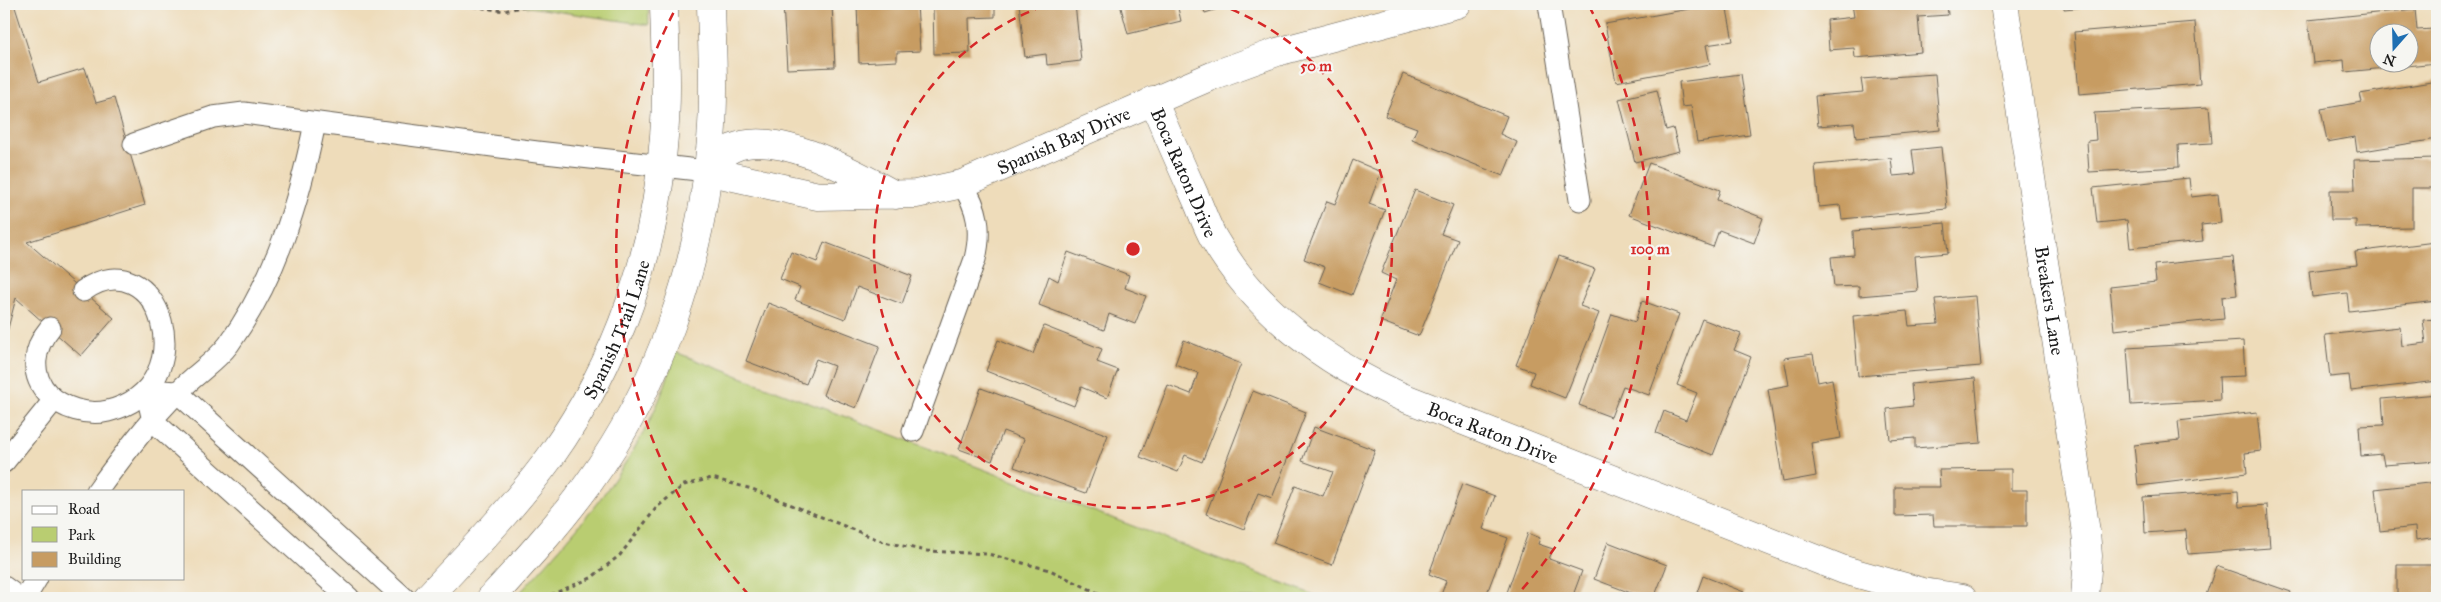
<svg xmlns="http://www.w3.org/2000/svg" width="2441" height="602" font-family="'IM FELL Great Primer',serif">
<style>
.green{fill:#b9cd71;stroke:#6a7446}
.building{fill:#c79c62;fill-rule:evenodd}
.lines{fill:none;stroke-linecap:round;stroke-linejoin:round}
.lane-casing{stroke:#665f53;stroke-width:23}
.street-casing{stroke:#665f53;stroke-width:29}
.path{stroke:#665f53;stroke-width:3;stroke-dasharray:4 4;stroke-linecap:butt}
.lane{stroke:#fff;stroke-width:21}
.street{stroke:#fff;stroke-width:28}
.ring{fill:none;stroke:#d62828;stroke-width:2.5;stroke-dasharray:9 6}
.labels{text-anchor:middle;stroke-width:4.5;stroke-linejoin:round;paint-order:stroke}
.street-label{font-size:19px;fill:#1c1c1c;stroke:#f6f6f2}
.centre{fill:#d62828;stroke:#f6f6f2;stroke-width:2.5}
.ring-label{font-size:15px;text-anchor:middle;font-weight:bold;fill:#d62828;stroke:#f6f6f2;stroke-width:4.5;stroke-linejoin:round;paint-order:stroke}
</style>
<rect width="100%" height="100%" fill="#f6f6f2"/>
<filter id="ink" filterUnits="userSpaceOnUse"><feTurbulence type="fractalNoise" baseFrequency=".02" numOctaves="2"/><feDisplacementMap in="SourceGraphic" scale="10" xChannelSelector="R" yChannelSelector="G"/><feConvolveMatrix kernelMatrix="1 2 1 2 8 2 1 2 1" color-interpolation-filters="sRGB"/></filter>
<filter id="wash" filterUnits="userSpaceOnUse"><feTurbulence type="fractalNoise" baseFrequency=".0096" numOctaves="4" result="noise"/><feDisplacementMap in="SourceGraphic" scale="20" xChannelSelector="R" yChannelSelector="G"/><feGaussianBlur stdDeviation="1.12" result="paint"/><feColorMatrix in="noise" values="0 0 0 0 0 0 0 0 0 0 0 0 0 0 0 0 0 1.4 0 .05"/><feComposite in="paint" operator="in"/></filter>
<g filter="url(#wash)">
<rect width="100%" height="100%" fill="#eedcba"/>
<!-- green -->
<path class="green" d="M 508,4 L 648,4 L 649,25 Z
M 675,352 L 1322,598 L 515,598 C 579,529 653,446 675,352 Z"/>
<g id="blocks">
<!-- building -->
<path class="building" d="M 14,4 L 39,82 L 85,68 L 96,103 L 114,98 L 145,205 L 27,242 L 114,318 L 81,356 L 16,298 L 6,336 L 4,335 L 4,7 Z
M 783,4 L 832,4 L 835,67 L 787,69 Z
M 857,4 L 917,4 L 920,51 L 897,52 L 897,61 L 859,63 Z
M 933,4 L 995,4 L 995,17 L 969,18 L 970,53 L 934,54 Z
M 1019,4 L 1075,4 L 1081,61 L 1047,65 L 1046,54 L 1025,57 Z
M 1120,4 L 1177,4 L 1181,21 L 1128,34 Z
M 1202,4 L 1234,4 L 1205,13 Z
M 1717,4 L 1726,4 L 1733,41 L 1706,45 L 1710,64 L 1616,82 L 1605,24 Z
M 1852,4 L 1947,4 L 1948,15 L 1918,17 L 1921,52 L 1855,58 L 1854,48 L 1829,50 L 1827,20 L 1854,17 Z
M 2064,4 L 2106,4 L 2106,5 L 2064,9 Z
M 2415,9 L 2417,30 L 2433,29 L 2437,63 L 2345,72 L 2344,60 L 2313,63 L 2308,20 ZM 2378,32 L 2408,32 L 2408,62 L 2378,62 Z
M 2195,22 L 2200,84 L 2079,94 L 2074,32 Z
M 1403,74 L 1507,116 L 1500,134 L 1517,142 L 1503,176 L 1412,139 L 1417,128 L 1385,116 Z
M 1741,74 L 1750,135 L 1697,142 L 1691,106 L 1682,107 L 1679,82 Z
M 1935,74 L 1940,130 L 1856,138 L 1854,123 L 1818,126 L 1815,96 L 1863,92 L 1861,79 Z
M 2437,81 L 2437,139 L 2357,152 L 2355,137 L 2327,142 L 2321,109 L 2362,102 L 2360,94 Z
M 1657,90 L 1666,130 L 1673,128 L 1679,151 L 1635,162 L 1619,99 Z
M 2209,107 L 2212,143 L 2178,145 L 2179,167 L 2089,172 L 2087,141 L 2096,140 L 2094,113 Z
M 1941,147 L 1947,209 L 1842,219 L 1840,205 L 1819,207 L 1815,165 L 1891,158 L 1893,176 L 1915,174 L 1912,150 Z
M 2437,158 L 2437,188 L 2412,188 L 2412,227 L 2356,228 L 2356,220 L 2331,220 L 2330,190 L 2355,190 L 2354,160 Z
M 1353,160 L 1381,172 L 1369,204 L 1385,210 L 1352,295 L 1319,282 L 1325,267 L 1304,259 L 1327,201 L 1335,204 Z
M 1649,163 L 1720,190 L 1717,200 L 1763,218 L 1754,243 L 1719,230 L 1713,247 L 1629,215 Z
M 2189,178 L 2191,197 L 2218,194 L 2221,223 L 2201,225 L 2203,241 L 2130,248 L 2127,220 L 2097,223 L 2093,188 Z
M 1415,190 L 1453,205 L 1441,234 L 1458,240 L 1419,336 L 1380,321 L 1396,280 L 1381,273 Z
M 1945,223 L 1948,253 L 1915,256 L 1918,291 L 1859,296 L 1859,286 L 1834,287 L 1831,257 L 1854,255 L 1853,231 Z
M 824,242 L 912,276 L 902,304 L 857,287 L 845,319 L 795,300 L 800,287 L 780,279 L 791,252 L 817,262 Z
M 2435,242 L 2437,301 L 2349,311 L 2347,293 L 2312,297 L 2309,271 L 2357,265 L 2355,252 Z
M 1068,252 L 1129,275 L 1125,288 L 1146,296 L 1135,324 L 1109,314 L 1104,330 L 1039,305 L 1049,276 L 1058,281 Z
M 1559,256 L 1595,269 L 1580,306 L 1599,313 L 1565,398 L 1530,384 L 1534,372 L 1516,365 Z
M 2233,257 L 2237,295 L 2222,297 L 2224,319 L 2114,330 L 2110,287 L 2156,282 L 2154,265 Z
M 1975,296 L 1981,366 L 1858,376 L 1853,316 L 1907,311 L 1909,326 L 1938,324 L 1935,299 Z
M 1642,301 L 1679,314 L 1649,395 L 1623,386 L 1611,417 L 1579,405 L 1612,314 L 1635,322 Z
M 768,303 L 880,346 L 856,408 L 823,395 L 834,366 L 816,359 L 806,384 L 746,361 Z
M 1702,319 L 1741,334 L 1734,350 L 1751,357 L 1713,455 L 1656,433 L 1664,411 L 1686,420 L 1697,393 L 1677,385 Z
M 2437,319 L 2437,381 L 2351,391 L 2349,375 L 2330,377 L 2325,335 L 2400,327 L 2402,346 L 2426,343 L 2423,320 Z
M 1044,326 L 1102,349 L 1097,362 L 1118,370 L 1107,398 L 1081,387 L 1074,406 L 986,371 L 998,340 L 1033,354 Z
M 1184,340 L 1241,364 L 1202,462 L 1185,455 L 1178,472 L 1140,457 L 1168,385 L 1191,394 L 1198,373 L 1175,364 Z
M 2243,341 L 2245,376 L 2219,377 L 2220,400 L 2131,405 L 2127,348 Z
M 1813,354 L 1818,382 L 1832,379 L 1841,438 L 1811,443 L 1816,476 L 1783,482 L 1768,389 L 1789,385 L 1784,358 Z
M 1975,378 L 1981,443 L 1915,448 L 1915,438 L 1890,440 L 1887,409 L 1913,406 L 1911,384 Z
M 981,388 L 1108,435 L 1086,493 L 1014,467 L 1024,439 L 1003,431 L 992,461 L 959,449 Z
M 1253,391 L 1306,412 L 1272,498 L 1258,493 L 1244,529 L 1206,514 Z
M 2437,394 L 2437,461 L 2384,465 L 2382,454 L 2361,456 L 2359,426 L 2384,425 L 2382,399 Z
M 2257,412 L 2261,451 L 2245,453 L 2247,473 L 2138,486 L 2134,445 L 2180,440 L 2178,421 Z
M 1314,427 L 1375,450 L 1332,565 L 1273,543 L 1295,486 L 1323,496 L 1333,472 L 1302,461 Z
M 2011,469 L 2011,490 L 2027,490 L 2027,526 L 1934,526 L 1933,515 L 1895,516 L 1895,487 L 1940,487 L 1939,470 Z
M 2437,482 L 2437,537 L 2416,540 L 2415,527 L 2380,531 L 2375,489 Z
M 1462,484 L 1495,496 L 1483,529 L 1508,538 L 1485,598 L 1440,598 L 1446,581 L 1429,574 Z
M 2238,491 L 2239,507 L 2267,505 L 2270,548 L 2188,554 L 2186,530 L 2145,533 L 2143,497 Z
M 1528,533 L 1540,538 L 1538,544 L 1553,549 L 1549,559 L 1582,571 L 1572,598 L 1505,598 Z
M 1608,542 L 1667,565 L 1654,598 L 1644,598 L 1594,579 Z
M 2397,565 L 2437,565 L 2437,598 L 2397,598 Z
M 2216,566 L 2291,592 L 2288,598 L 2205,598 Z
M 1703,576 L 1744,592 L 1742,598 L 1695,598 Z"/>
</g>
</g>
<g filter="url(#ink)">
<use href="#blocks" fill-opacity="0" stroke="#665f53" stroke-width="1"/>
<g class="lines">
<defs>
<path id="lane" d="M 1549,4 L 1580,200
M 134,144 L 213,117 L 244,113 L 537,152 L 707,171
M 50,328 C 34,347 29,374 48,394 C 62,408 87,416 108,411 C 208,387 158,236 83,291
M 913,431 L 975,259 C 982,230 978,208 962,184
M 4,462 L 54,400
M 97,491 C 122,457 149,420 179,391 C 195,374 215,363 229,344 C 276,278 299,202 315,123
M 4,587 L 19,598
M 25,598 L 37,578
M 349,598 L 153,421 L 146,390 L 177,392 L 404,598"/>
<g id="street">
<path id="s1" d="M 2004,4 L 2086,532 L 2088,556 L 2085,598"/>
<path id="s2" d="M 1153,100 C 1166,131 1180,163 1194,194 C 1201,209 1206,225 1214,239 C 1256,312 1325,362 1400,396 L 1844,570 L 1923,592 L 1963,598"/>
<path id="s3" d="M 895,195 C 856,174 776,128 733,148 C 722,152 715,162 707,171 L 818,196 L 916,194 L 962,184 L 1214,75 L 1277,52 L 1457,4"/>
<path id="s4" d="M 427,598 C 470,552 514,507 551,456 C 617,363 657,250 664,136 C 668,92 665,48 664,4"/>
<path d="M 491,598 C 525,561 559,524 588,484 C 660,385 702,261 711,140 C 715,94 712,49 711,4"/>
</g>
</defs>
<!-- lane casing -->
<use href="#lane" class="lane-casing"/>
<!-- street casing -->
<use href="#street" class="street-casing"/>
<!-- path -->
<path class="path" d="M 458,4 L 504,11 L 533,4
M 543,598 L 591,578 L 620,555 L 657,507 L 684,485 L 712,478 L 752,489 L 884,542 L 927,551 L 988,554 L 1050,570 L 1108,598"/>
<!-- lane -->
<use href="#lane" class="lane"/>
<!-- street -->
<use href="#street" class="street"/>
</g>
</g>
<!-- distance rings -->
<g class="ring">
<path d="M1217 4A259 259 0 1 1 1049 4"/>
<path d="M749 595A517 517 0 0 1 677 6M1589 6A517 517 0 0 1 1517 595"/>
</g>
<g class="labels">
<!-- street labels -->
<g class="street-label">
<text dy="7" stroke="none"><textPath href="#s3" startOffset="578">Spanish Bay Drive</textPath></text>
<text dy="7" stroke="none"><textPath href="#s2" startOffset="79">Boca Raton Drive</textPath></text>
<text dy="7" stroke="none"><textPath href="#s1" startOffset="300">Breakers Lane</textPath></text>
<text dy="7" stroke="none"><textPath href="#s4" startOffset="332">Spanish Trail Lane</textPath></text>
<text dy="7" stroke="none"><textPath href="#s2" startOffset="499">Boca Raton Drive</textPath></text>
</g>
</g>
<circle cx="1133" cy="249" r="8" class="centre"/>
<g class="ring-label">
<text x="1316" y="71">50 m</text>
<text x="1650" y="254">100 m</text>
</g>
<!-- margin -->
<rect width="2441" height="602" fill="none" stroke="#f6f6f2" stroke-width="20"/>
<!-- legend -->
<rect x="22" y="490" width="162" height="90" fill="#f6f6f2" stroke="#9f9f9c"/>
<rect x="32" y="506" width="25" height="8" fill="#ffffff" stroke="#9f9f9c"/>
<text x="68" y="514" font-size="15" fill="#1c1c1c">Road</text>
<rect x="32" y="527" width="25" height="15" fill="#b9cd71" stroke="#9f9f9c"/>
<text x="68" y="540" font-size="15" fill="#1c1c1c">Park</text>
<rect x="32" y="552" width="25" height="15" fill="#c79c62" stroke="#9f9f9c"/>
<text x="68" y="564" font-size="15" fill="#1c1c1c">Building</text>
<!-- north arrow -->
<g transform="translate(2394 48) rotate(200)"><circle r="24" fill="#f6f6f2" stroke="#9f9f9c"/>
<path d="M0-4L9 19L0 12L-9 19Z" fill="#1f6fb2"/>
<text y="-8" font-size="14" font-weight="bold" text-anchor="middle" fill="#1c1c1c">N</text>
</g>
</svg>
